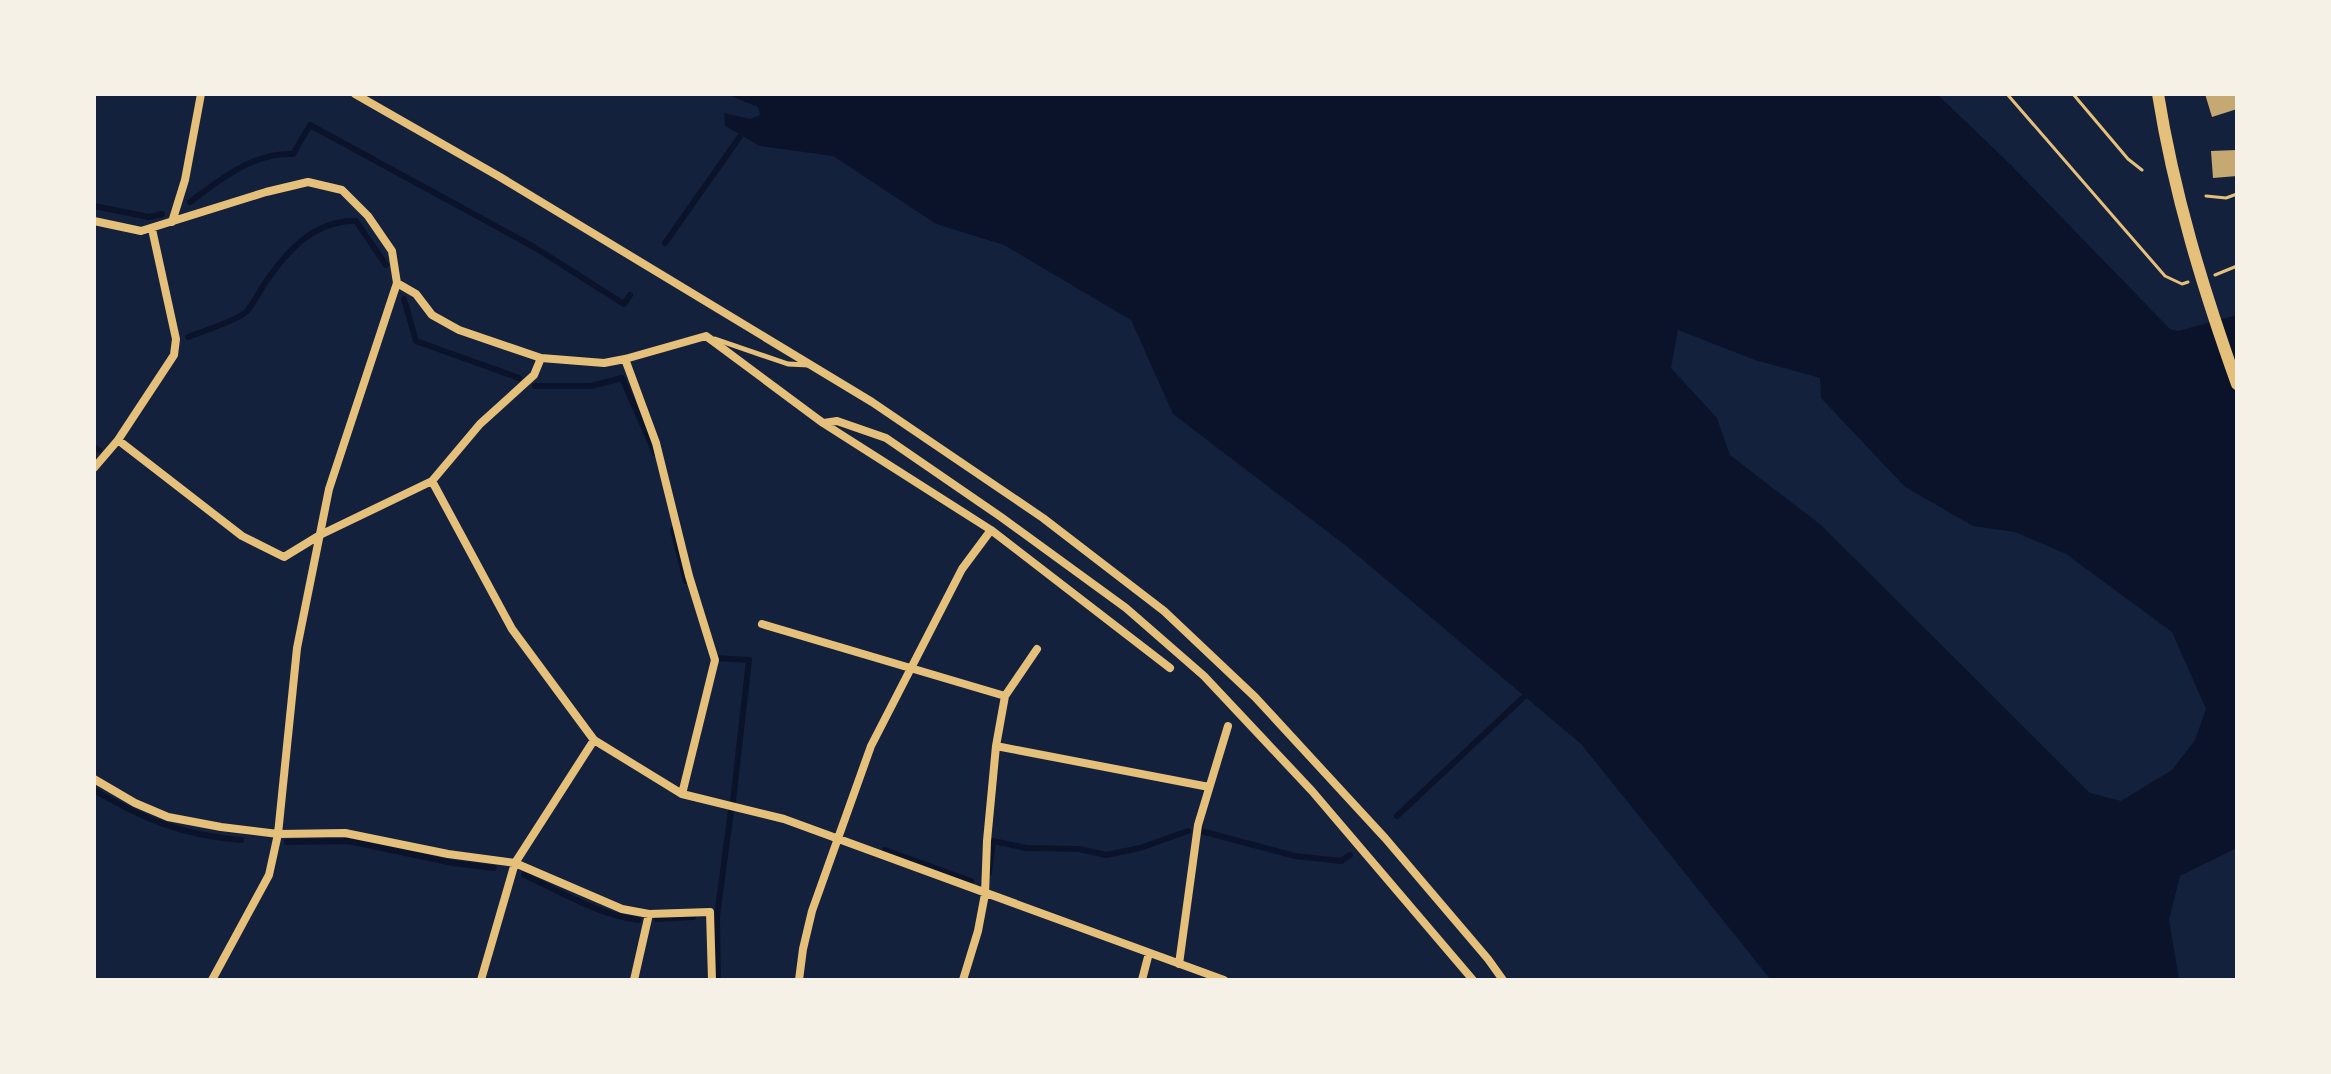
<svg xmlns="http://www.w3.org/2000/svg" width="2331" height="1074" font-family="'Noto Sans',sans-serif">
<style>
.water{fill:#0b132b;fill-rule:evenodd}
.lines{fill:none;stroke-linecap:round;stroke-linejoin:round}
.stream{stroke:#0b132b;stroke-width:6}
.building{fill:#c6a872}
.path{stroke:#e5c07b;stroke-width:3}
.service{stroke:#e5c07b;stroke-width:5}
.minor{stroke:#e5c07b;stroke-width:8}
.tertiary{stroke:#e5c07b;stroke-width:12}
</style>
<rect width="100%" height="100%" fill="#14213d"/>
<!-- water -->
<path class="water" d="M 726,94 L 1937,94 L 2007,161 L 2170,329 L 2178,331 L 2237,315 L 2237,848 L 2180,876 L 2169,920 L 2179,980 L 1771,980 L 1581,744 L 1345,545 L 1173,414 L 1131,320 L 1004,245 L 936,224 L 833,156 L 760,146 L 725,126 L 724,113 L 750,119 L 760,115 L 758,107 ZM 1678,330 L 1755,360 L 1820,378 L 1821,398 L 1905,487 L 1973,526 L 2015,532 L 2066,554 L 2172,632 L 2206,709 L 2195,740 L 2172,770 L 2121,801 L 2090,793 L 1821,525 L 1730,455 L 1717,418 L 1671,368 Z"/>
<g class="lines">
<!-- stream -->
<path class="stream" d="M 190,202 C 220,180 253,152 293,154 L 310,125 L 534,247 L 624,304 L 630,295
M 94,206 L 149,217 L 162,214
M 665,243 L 741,135
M 404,299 L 416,341 L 519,378
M 188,337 C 201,332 238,320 246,312 C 253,305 258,294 263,286 C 285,253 313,220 356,221 L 386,265
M 535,386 L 591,386 L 622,378 L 655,453
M 94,447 L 99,450
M 673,530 L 686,581
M 714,658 L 749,660 L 733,801
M 94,790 C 145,820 182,835 241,840
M 1397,816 L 1528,693
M 1201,831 L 1295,856 L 1341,861 L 1350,855
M 287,842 L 348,841 L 453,863 L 494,868
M 885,850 L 971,881
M 989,873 L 993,841 L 1026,848 L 1079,849 L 1106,855 L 1140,848 L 1188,831
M 524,875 C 560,891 598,915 638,920
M 657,919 L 693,917
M 718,980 L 717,916 L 731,811"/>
</g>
<!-- building -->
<path class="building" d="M 2205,94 L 2237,94 L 2237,109 L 2212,117 Z
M 2237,150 L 2237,176 L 2213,178 L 2211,151 Z"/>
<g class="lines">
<!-- path -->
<path class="path" d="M 2007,94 L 2165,276 L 2182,284 L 2188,282
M 2073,94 L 2128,159 L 2142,170
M 2206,196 L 2226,198 L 2237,194
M 2215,275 L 2237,266"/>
<!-- service -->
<path class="service" d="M 715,339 L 788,364 L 809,365"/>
<!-- minor -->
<path class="minor" d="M 355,94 L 500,177 L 872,402 L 1043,518 L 1164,611 L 1255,697 L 1385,838 L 1488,959 L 1503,980
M 94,221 L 141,231 L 266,192 L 308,182 L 342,190 L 368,216 L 392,251 L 397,283 L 329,489 L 297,648 L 278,834 L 269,875 L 212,980
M 172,222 L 185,180 L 201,94
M 397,283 L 416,294 L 432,315 L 459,330 L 541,358 L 604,363 L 625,359 L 706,336 L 823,423 L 991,530 L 1170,668
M 625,359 L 656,443 L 689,576 L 715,660 L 682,794
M 824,423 L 837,421 L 886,438 L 1001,517 L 1126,608 L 1204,676 L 1312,791 L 1473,980
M 118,440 L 242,536 L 284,557 L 320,535 L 432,481 L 480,424 L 534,375 L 541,358
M 94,468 L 118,440 L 174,355 L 176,339 L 152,229
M 432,481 L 512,629 L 594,740 L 682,794 L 784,819 L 1224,980
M 762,624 L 1005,696
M 996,746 L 1209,787
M 94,779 L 135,803 L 168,817 L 221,827 L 278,834 L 345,833 L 448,854 L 515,863 L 622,909 L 649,914 L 710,912 L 712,980
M 1179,964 L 1198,825 L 1228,726
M 481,980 L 515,863 L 594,740
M 634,980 L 649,914
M 799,980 L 803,949 L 812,911 L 871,746 L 962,569 L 991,530
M 963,980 L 978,931 L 985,894 L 987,841 L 996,746 L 1005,696 L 1037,649
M 1142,980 L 1149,953"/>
<!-- tertiary -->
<path class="tertiary" d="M 2158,94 C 2174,194 2203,289 2237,384"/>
</g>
<!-- border -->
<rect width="2331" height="1074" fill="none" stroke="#f6f1e7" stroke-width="192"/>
</svg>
